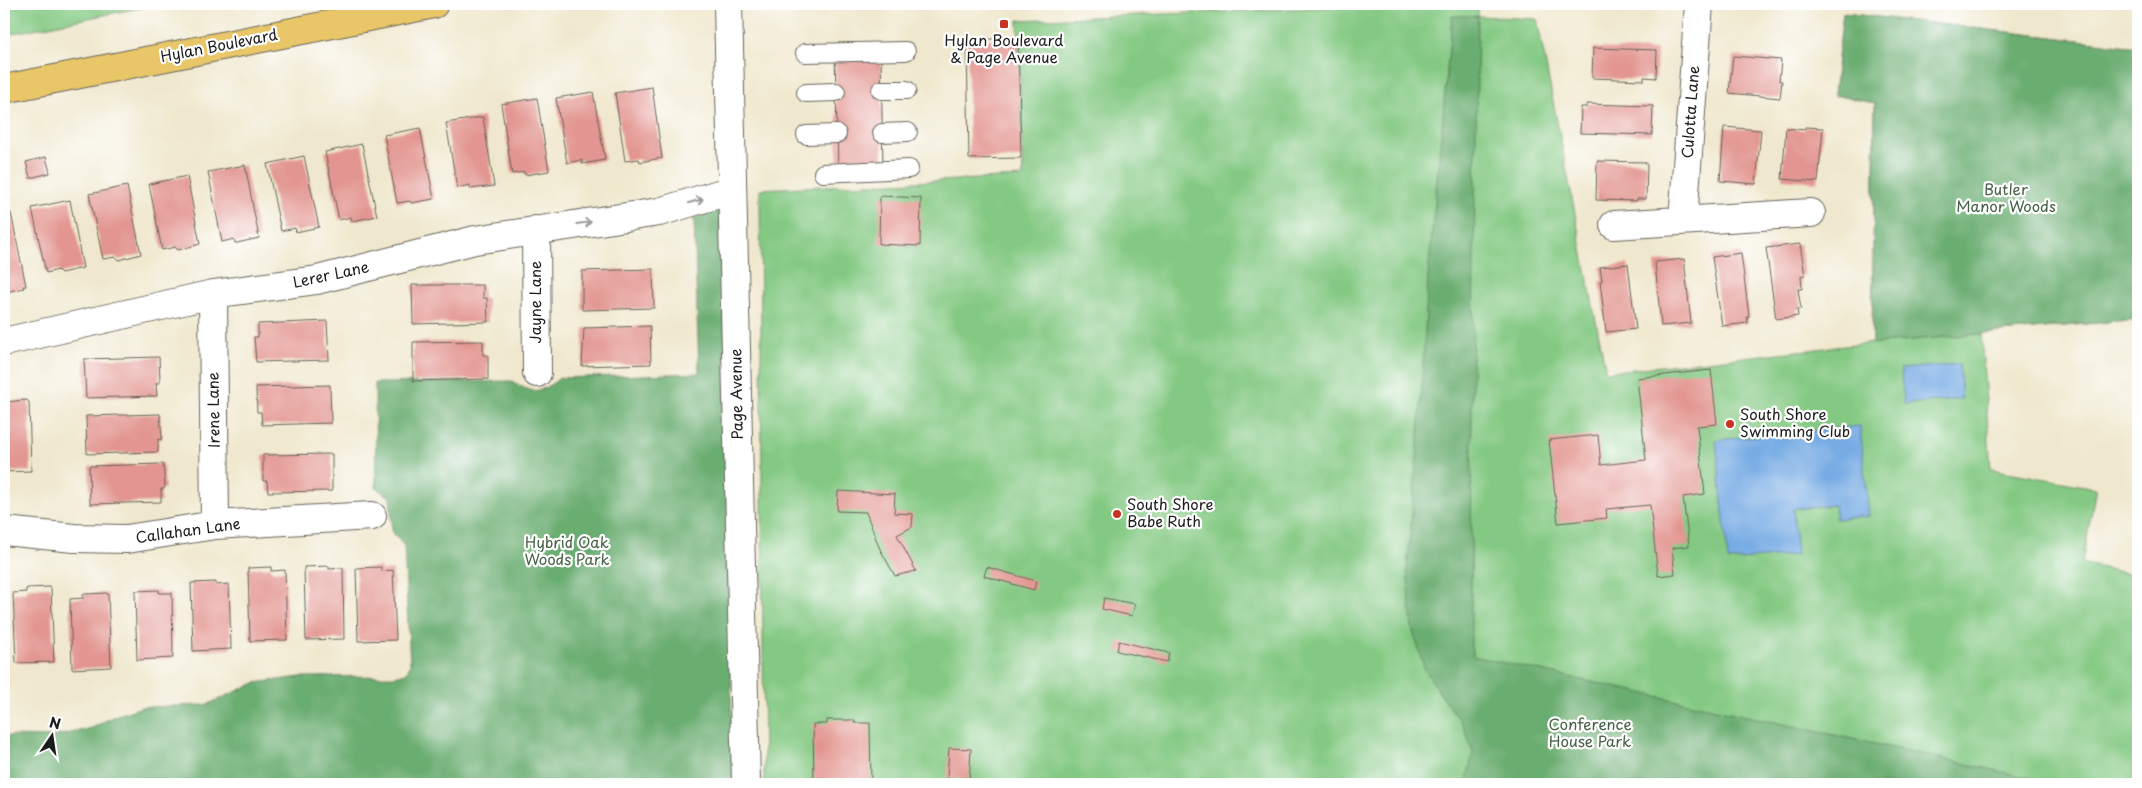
<svg xmlns="http://www.w3.org/2000/svg" width="2142" height="788" font-family="'Playpen Sans',sans-serif">
<style>
.green{fill:#84c983;stroke:#507250}
.forest{fill:#6bad71;stroke:#446446}
.water{fill:#77abe4;stroke:#4a6480}
.building{fill:#e39691}
.lines{fill:none;stroke-linecap:round;stroke-linejoin:round}
.service-casing{stroke:#66635a;stroke-width:20}
.minor-casing{stroke:#66635a;stroke-width:30}
.primary-casing{stroke:#66635a;stroke-width:30}
.service{stroke:#fff;stroke-width:18}
.minor{stroke:#fff;stroke-width:28}
.primary{stroke:#e9c769;stroke-width:28}
.oneway{stroke:#999}
.poi-dot{fill:#c8321e;stroke:#fff;stroke-width:2}
.labels{text-anchor:middle;stroke-width:4.5;stroke-linejoin:round;paint-order:stroke}
.poi-label{font-size:15px;fill:#1c1c1c;stroke:#fff;text-anchor:start}
.street-label{font-size:15px;fill:#1c1c1c;stroke:#fff}
.park-label{font-size:15px;fill:#466145;stroke:#fff}
</style>
<rect width="100%" height="100%" fill="#fff"/>
<filter id="ink" filterUnits="userSpaceOnUse"><feTurbulence type="fractalNoise" baseFrequency=".02" numOctaves="2"/><feDisplacementMap in="SourceGraphic" scale="10" xChannelSelector="R" yChannelSelector="G"/><feConvolveMatrix kernelMatrix="1 2 1 2 8 2 1 2 1" color-interpolation-filters="sRGB"/></filter>
<filter id="wash" filterUnits="userSpaceOnUse"><feTurbulence type="fractalNoise" baseFrequency=".0096" numOctaves="4" result="noise"/><feDisplacementMap in="SourceGraphic" scale="20" xChannelSelector="R" yChannelSelector="G"/><feGaussianBlur stdDeviation="1.12" result="paint"/><feColorMatrix in="noise" values="0 0 0 0 0 0 0 0 0 0 0 0 0 0 0 0 0 1.4 0 .05"/><feComposite in="paint" operator="in"/></filter>
<g filter="url(#wash)">
<rect width="100%" height="100%" fill="#f0e8ce"/>
<!-- green -->
<path class="green" d="M 4,4 L 159,4 L 4,35 Z
M 1412,4 L 1478,4 L 1478,16 L 1537,19 L 1606,372 L 1872,343 L 1875,103 L 1834,95 L 1843,13 L 2138,47 L 2138,319 L 1981,334 L 1991,469 L 2096,488 L 2082,563 L 2138,576 L 2138,784 L 764,784 L 760,189 L 1023,177 L 1018,20 Z"/>
<!-- forest -->
<path class="forest" d="M 1843,13 L 2138,47 L 2138,319 L 1872,344 L 1875,103 L 1834,95 Z
M 1452,16 L 1478,16 L 1472,379 L 1471,648 L 1473,656 L 2058,784 L 1466,784 L 1473,752 L 1462,723 L 1445,701 L 1425,670 L 1412,628 L 1407,569 L 1419,433 L 1428,277 Z
M 722,207 L 733,784 L 4,784 L 4,736 L 52,737 L 92,728 L 114,716 L 142,707 L 206,705 L 255,683 L 300,677 L 395,676 L 406,673 L 410,665 L 404,546 L 392,531 L 390,497 L 376,488 L 375,383 L 512,381 C 533,395 540,393 560,378 L 699,373 L 694,218 L 715,208 Z"/>
<!-- water -->
<path class="water" d="M 1959,364 L 1962,399 L 1904,404 L 1901,369 Z
M 1860,426 L 1869,516 L 1836,519 L 1834,505 L 1793,509 L 1797,555 L 1728,561 L 1716,440 Z"/>
<g id="blocks">
<!-- building -->
<path class="building" d="M 1018,38 L 1021,158 L 969,159 L 967,40 Z
M 1593,48 L 1657,50 L 1656,78 L 1644,77 L 1644,80 L 1592,78 Z
M 835,56 L 881,56 L 883,167 L 838,167 Z
M 1733,56 L 1781,60 L 1779,81 L 1782,81 L 1780,98 L 1729,93 Z
M 652,87 L 662,158 L 640,162 L 639,159 L 625,161 L 615,93 Z
M 593,92 L 605,160 L 582,164 L 582,160 L 567,163 L 556,98 Z
M 537,98 L 549,171 L 525,175 L 524,172 L 512,174 L 501,104 Z
M 1587,104 L 1653,106 L 1652,135 L 1580,133 L 1581,107 L 1587,107 Z
M 483,117 L 494,186 L 470,189 L 470,185 L 457,188 L 446,123 Z
M 1724,127 L 1761,130 L 1756,184 L 1720,181 Z
M 1805,127 L 1823,128 L 1818,182 L 1782,179 L 1786,128 L 1805,130 Z
M 420,128 L 434,199 L 411,203 L 410,201 L 397,203 L 384,135 Z
M 362,144 L 377,216 L 352,221 L 351,217 L 339,220 L 325,152 Z
M 304,156 L 319,227 L 296,232 L 295,228 L 281,231 L 267,164 Z
M 46,157 L 50,173 L 30,178 L 26,162 Z
M 1597,161 L 1645,162 L 1647,165 L 1646,199 L 1637,199 L 1637,201 L 1596,200 Z
M 245,165 L 259,238 L 237,243 L 235,243 L 234,239 L 222,242 L 208,172 Z
M 187,176 L 200,244 L 178,250 L 175,247 L 162,250 L 149,184 Z
M 127,186 L 141,254 L 119,260 L 116,257 L 103,259 L 89,194 Z
M 880,196 L 921,198 L 920,246 L 879,244 Z
M 70,200 L 83,268 L 61,273 L 58,270 L 46,273 L 32,208 Z
M 11,213 L 26,286 L 23,286 L 24,288 L 5,292 L 4,214 Z
M 1800,244 L 1805,275 L 1801,276 L 1802,289 L 1798,289 L 1801,309 L 1797,309 L 1798,316 L 1776,319 L 1766,248 Z
M 1741,253 L 1749,317 L 1747,317 L 1748,323 L 1722,326 L 1712,257 Z
M 1684,259 L 1691,323 L 1661,326 L 1655,262 Z
M 1628,264 L 1636,329 L 1606,332 L 1600,281 L 1602,281 L 1600,267 Z
M 653,269 L 654,308 L 582,310 L 582,271 Z
M 412,285 L 483,285 L 483,298 L 487,298 L 488,322 L 413,324 Z
M 327,321 L 329,360 L 256,362 L 254,337 L 258,337 L 258,324 Z
M 650,326 L 651,364 L 582,366 L 584,328 Z
M 483,341 L 483,355 L 488,355 L 488,379 L 413,381 L 413,342 Z
M 159,357 L 160,380 L 159,383 L 156,383 L 157,396 L 86,398 L 84,359 Z
M 1711,370 L 1717,424 L 1697,426 L 1705,494 L 1683,497 L 1689,546 L 1672,548 L 1675,574 L 1658,576 L 1650,505 L 1606,509 L 1607,518 L 1558,523 L 1549,440 L 1598,435 L 1601,465 L 1646,460 L 1637,378 Z
M 330,385 L 331,423 L 262,425 L 261,412 L 257,412 L 256,387 Z
M 27,400 L 29,402 L 31,471 L 4,472 L 4,402 Z
M 160,414 L 162,437 L 161,440 L 158,439 L 158,452 L 87,454 L 86,416 Z
M 332,454 L 332,491 L 268,492 L 267,481 L 263,481 L 263,455 Z
M 163,464 L 165,486 L 164,489 L 161,489 L 161,502 L 90,504 L 89,466 Z
M 838,491 L 895,494 L 894,513 L 913,514 L 912,527 L 897,535 L 916,571 L 895,576 L 879,547 L 866,512 L 837,511 Z
M 329,566 L 329,569 L 343,568 L 344,639 L 306,640 L 304,567 Z
M 271,567 L 271,571 L 285,570 L 287,640 L 250,641 L 248,568 Z
M 381,567 L 381,571 L 393,570 L 396,640 L 358,641 L 356,568 Z
M 987,567 L 1036,581 L 1034,590 L 984,576 Z
M 216,582 L 216,585 L 229,584 L 231,649 L 193,651 L 191,583 Z
M 49,587 L 51,588 L 54,662 L 16,663 L 13,593 L 26,592 L 26,589 L 28,588 Z
M 159,590 L 159,593 L 172,593 L 173,658 L 137,660 L 135,591 Z
M 106,593 L 108,594 L 111,667 L 72,669 L 70,599 L 83,598 L 83,595 L 85,594 Z
M 1104,598 L 1135,604 L 1132,616 L 1102,609 Z
M 1119,641 L 1169,653 L 1167,662 L 1117,651 Z
M 827,720 L 855,720 L 854,723 L 870,723 L 871,784 L 814,784 L 813,724 L 827,724 Z
M 949,748 L 971,749 L 969,784 L 961,784 L 961,779 L 947,779 Z"/>
</g>
</g>
<g filter="url(#ink)">
<use href="#blocks" fill-opacity="0" stroke="#66635a" stroke-width="1"/>
<g class="lines">
<defs>
<path id="service" d="M 805,53 L 906,51
M 881,90 L 907,90
M 806,93 L 836,92
M 882,133 L 908,132
M 806,135 L 837,134
M 823,173 L 909,169"/>
<path id="minor" d="M 728,4 L 746,784
M 1683,220 L 1699,4
M 1614,225 L 1811,213
M 536,230 L 537,373
M 213,294 L 215,525
M 4,342 L 213,294 L 317,280 L 475,240 L 659,212 L 732,190
M 4,531 L 74,538 L 127,539 L 215,525 L 372,516"/>
<path id="primary" d="M 4,89 L 434,4"/>
</defs>
<!-- service casing -->
<use href="#service" class="service-casing"/>
<!-- minor casing -->
<use href="#minor" class="minor-casing"/>
<!-- primary casing -->
<use href="#primary" class="primary-casing"/>
<!-- service -->
<use href="#service" class="service"/>
<!-- minor -->
<use href="#minor" class="minor"/>
<!-- primary -->
<use href="#primary" class="primary"/>
</g>
<!-- one-way arrows -->
<defs><path id="oneway-shaft" d="M-6 0H5M1.5-3L5.5 0L1.5 3" fill="none" stroke-width="1.6" stroke-linecap="round" stroke-linejoin="round" transform="scale(1.25)"/></defs>
<g class="oneway">
<use href="#oneway-shaft" transform="translate(696 201) rotate(-16)"/>
<use href="#oneway-shaft" transform="translate(584 223) rotate(-8)"/>
</g>
</g>
<!-- markers -->
<g class="poi-dot">
<rect x="999" y="19" width="10" height="10" rx="2.5"/>
<circle cx="1730" cy="424" r="5"/>
<circle cx="1117" cy="514" r="5"/>
</g>
<g class="labels">
<!-- poi labels -->
<g class="poi-label">
<text x="1004" y="46" text-anchor="middle">Hylan Boulevard<tspan x="1004" dy="17">&amp; Page Avenue</tspan></text>
<text x="1740" y="420">South Shore<tspan x="1740" dy="17">Swimming Club</tspan></text>
<text x="1127" y="510">South Shore<tspan x="1127" dy="17">Babe Ruth</tspan></text>
</g>
<!-- street labels -->
<g class="street-label">
<text transform="translate(219 46) rotate(-11)" y="5">Hylan Boulevard</text>
<text transform="translate(1691 112) rotate(-86)" y="5">Culotta Lane</text>
<text transform="translate(331 275) rotate(-12)" y="5">Lerer Lane</text>
<text transform="translate(536 302) rotate(-90)" y="5">Jayne Lane</text>
<text transform="translate(737 394) rotate(-91)" y="5">Page Avenue</text>
<text transform="translate(214 410) rotate(-91)" y="5">Irene Lane</text>
<text transform="translate(188 531) rotate(-8)" y="5">Callahan Lane</text>
</g>
<!-- park labels -->
<g class="park-label">
<text x="2006" y="195">Butler<tspan x="2006" dy="17">Manor Woods</tspan></text>
<text x="567" y="548">Hybrid Oak<tspan x="567" dy="17">Woods Park</tspan></text>
<text x="1590" y="730">Conference<tspan x="1590" dy="17">House Park</tspan></text>
</g>
</g>
<!-- margin -->
<rect width="2142" height="788" fill="none" stroke="#fff" stroke-width="20"/>
<!-- north arrow -->
<g transform="translate(52 736) rotate(13)" stroke="#ffffff" stroke-width="4" paint-order="stroke">
<path d="M0-4L9 19L0 12L-9 19Z" fill="#1c1c1c"/>
<text y="-8" font-size="14" font-weight="bold" text-anchor="middle" fill="#1c1c1c">N</text>
</g>
</svg>
